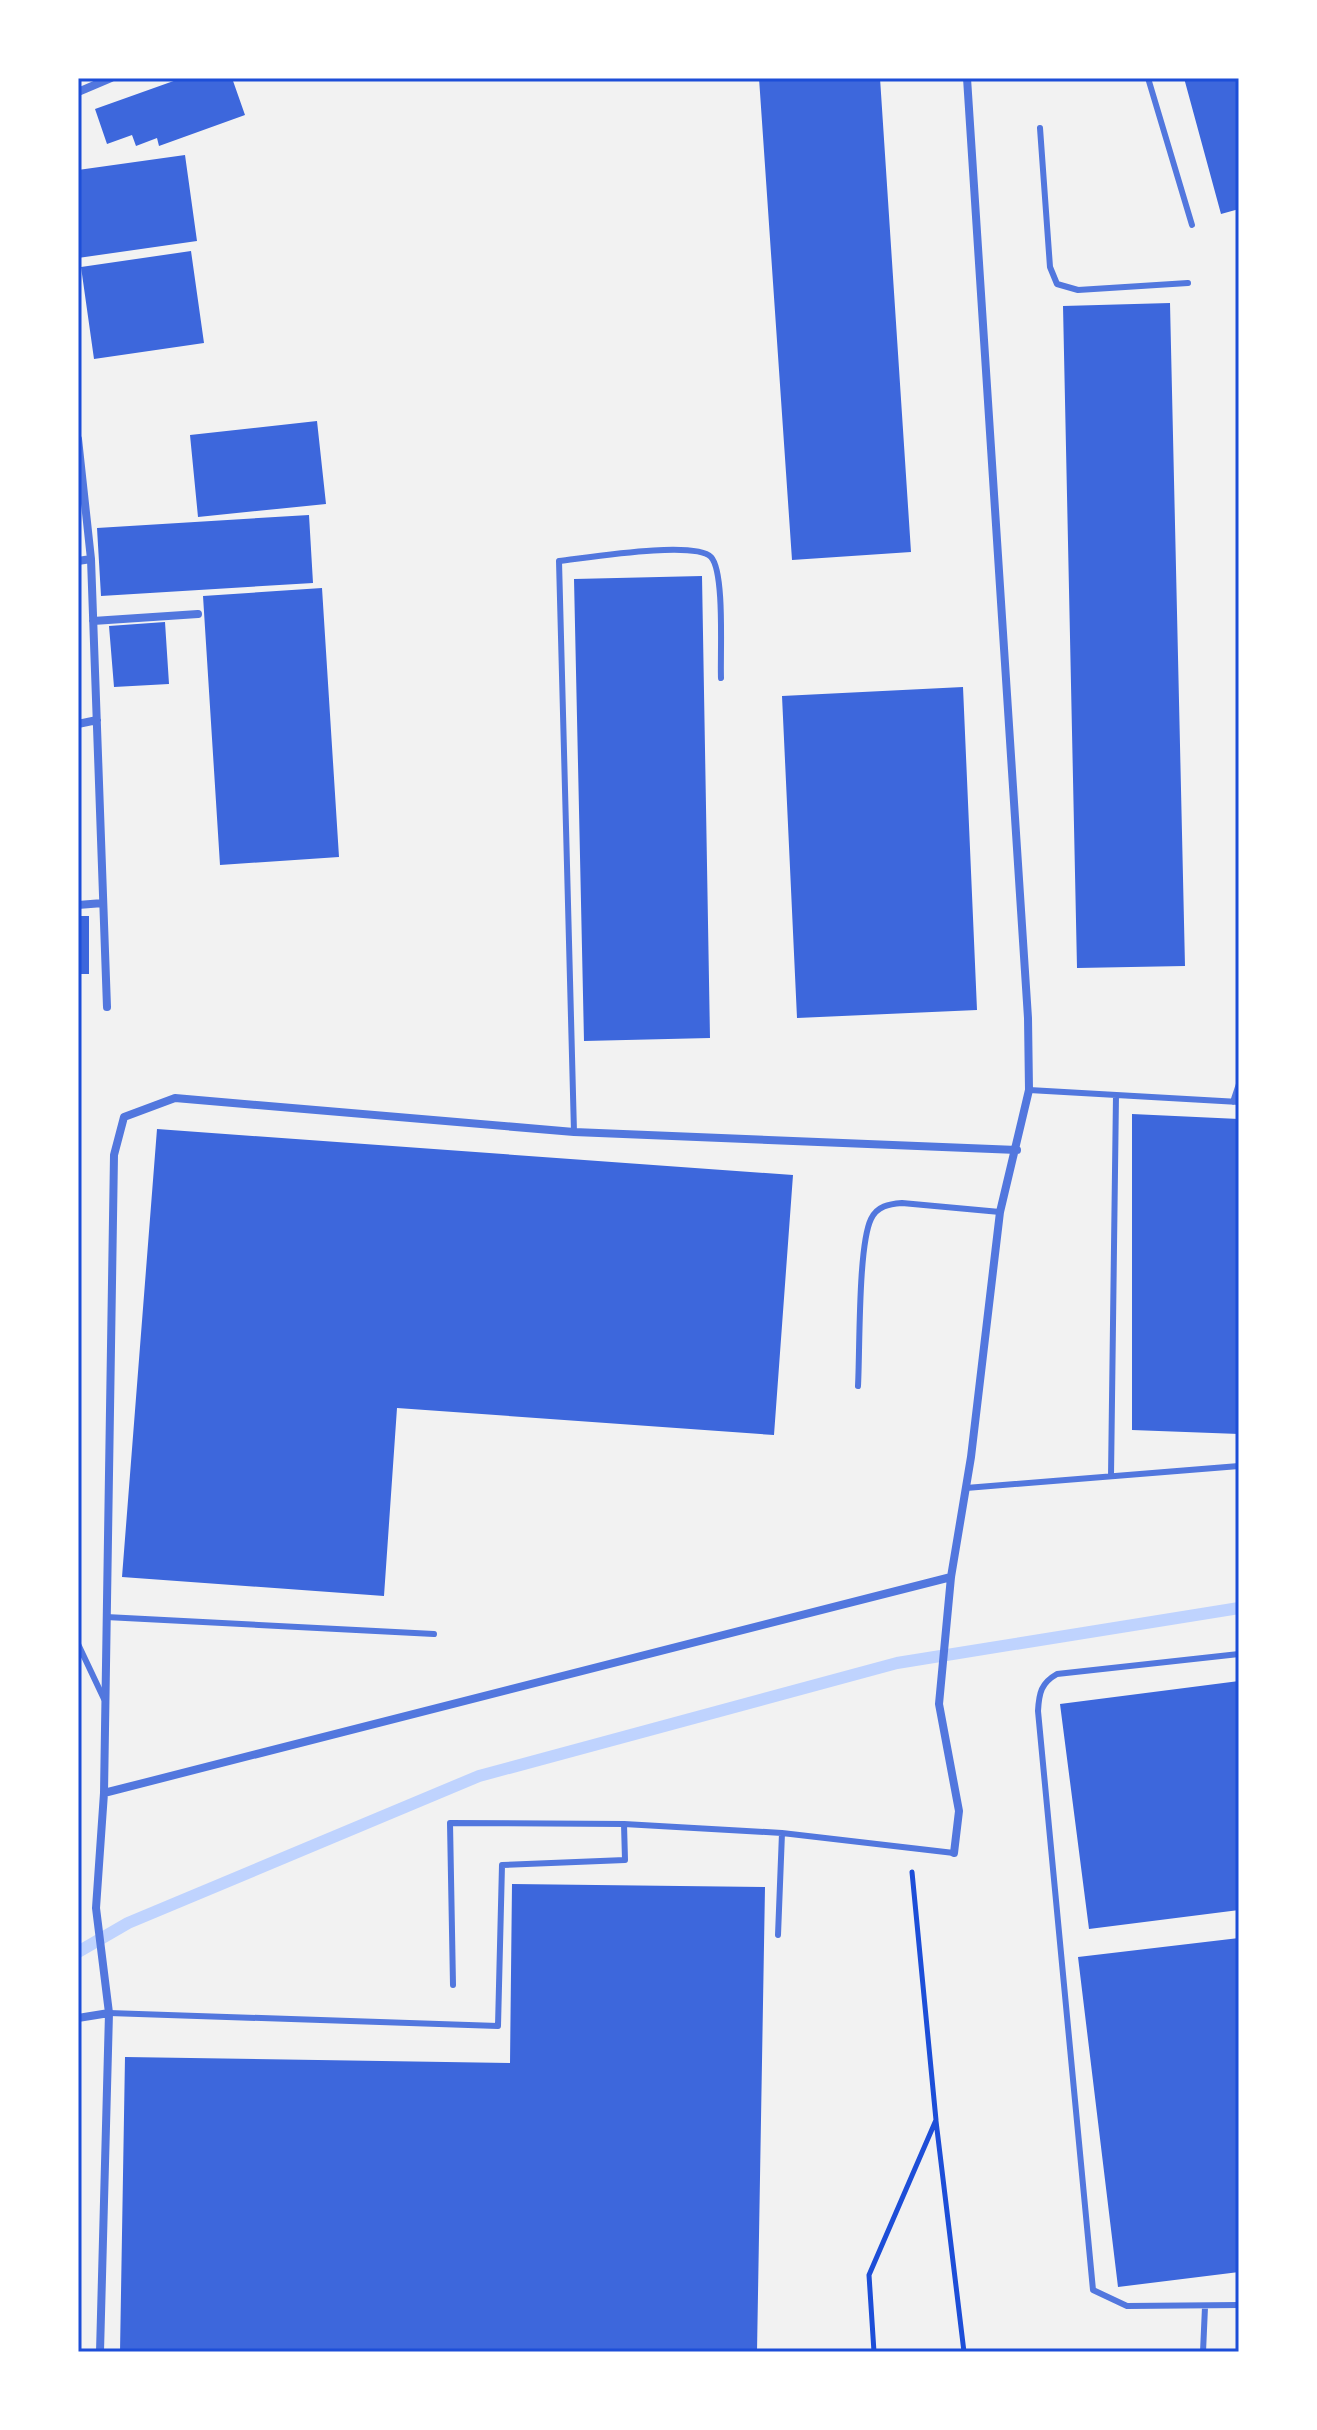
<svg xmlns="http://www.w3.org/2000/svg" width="1317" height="2430" font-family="'Exo 2',sans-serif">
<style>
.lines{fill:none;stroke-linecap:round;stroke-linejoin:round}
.stream{stroke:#bfd3fe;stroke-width:12}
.building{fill:#3d67dc}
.path{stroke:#1d4ed8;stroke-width:5}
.service{stroke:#5277de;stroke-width:6}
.minor{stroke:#5277de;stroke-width:8}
.neatline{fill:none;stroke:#1d4ed8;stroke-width:3}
</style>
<rect width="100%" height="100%" fill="#f2f2f2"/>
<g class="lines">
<!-- stream -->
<path class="stream" d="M 78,1952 L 128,1923 L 479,1776 L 897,1663 L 1239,1608"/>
</g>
<!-- building -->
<path class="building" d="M 182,78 L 232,78 L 245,115 L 159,146 L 157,138 L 136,146 L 132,135 L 107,144 L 95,109 Z
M 759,78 L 880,78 L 911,552 L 792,560 Z
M 1184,78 L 1239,78 L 1239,209 L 1221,214 Z
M 185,155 L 197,241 L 78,258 L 78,170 Z
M 191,251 L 204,343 L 94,359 L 81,267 Z
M 1170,303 L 1185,966 L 1077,968 L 1063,306 Z
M 317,421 L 326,504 L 198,517 L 190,435 Z
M 309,515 L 313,583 L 101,596 L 97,528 Z
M 702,576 L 710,1038 L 584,1041 L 574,579 Z
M 322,588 L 339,857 L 220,865 L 203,596 Z
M 165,622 L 169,684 L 114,687 L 109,626 Z
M 963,687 L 977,1010 L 797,1018 L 782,696 Z
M 78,916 L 89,916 L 89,974 L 78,974 Z
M 1132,1114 L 1239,1119 L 1239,1434 L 1132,1430 Z
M 157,1129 L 793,1175 L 774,1435 L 397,1408 L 384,1596 L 122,1577 Z
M 1239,1681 L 1239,1910 L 1089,1929 L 1060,1704 Z
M 512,1884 L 765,1887 L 757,2352 L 120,2352 L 125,2057 L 510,2063 Z
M 1239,1938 L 1239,2272 L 1118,2287 L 1078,1957 Z"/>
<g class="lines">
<!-- path -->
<path class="path" d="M 936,2121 L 964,2352
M 874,2352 L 869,2275 L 936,2120 L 912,1872"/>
<!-- service -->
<path class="service" d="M 1148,78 L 1192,225
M 1040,128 L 1050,267 L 1057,284 L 1078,290 L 1188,283
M 1029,1090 L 1239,1102
M 1233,1102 L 1239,1084
M 574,1132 L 559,561 C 586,558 694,540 711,557 C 725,572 720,655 721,678
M 858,1386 C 860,1350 858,1246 871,1219 C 877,1206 889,1204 902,1203 L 1000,1212
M 1111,1476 L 1116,1095
M 966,1488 L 1239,1466
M 106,1617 L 434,1634
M 78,1644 L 104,1699
M 1239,1654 L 1057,1674 C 1041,1683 1039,1693 1038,1711 L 1093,2290 L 1127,2306 L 1239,2305
M 778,1935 L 782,1833
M 453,1985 L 450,1823 L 624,1824
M 109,2013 L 498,2026 L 502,1865 L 625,1860 L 624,1824 L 782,1833 L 954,1853
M 1203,2352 L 1205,2307"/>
<!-- minor -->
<path class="minor" d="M 78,92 L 111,78
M 78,439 L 91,559 L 107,1007
M 78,561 L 91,559
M 93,621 L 198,614
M 78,724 L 97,720
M 78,905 L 103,903
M 951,1577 L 104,1793 L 114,1155 L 124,1117 L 175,1098 L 574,1132 L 1017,1150
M 954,1853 L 959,1811 L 939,1704 L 951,1577 L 971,1457 L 1000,1212 L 1029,1090 L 1028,1018 L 967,78
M 78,2018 L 109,2013
M 100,2352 L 109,2013 L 96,1908 L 104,1793"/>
</g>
<!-- border -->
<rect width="1317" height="2430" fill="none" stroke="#ffffff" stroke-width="160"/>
<rect x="80" y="80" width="1157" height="2270" class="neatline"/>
</svg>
